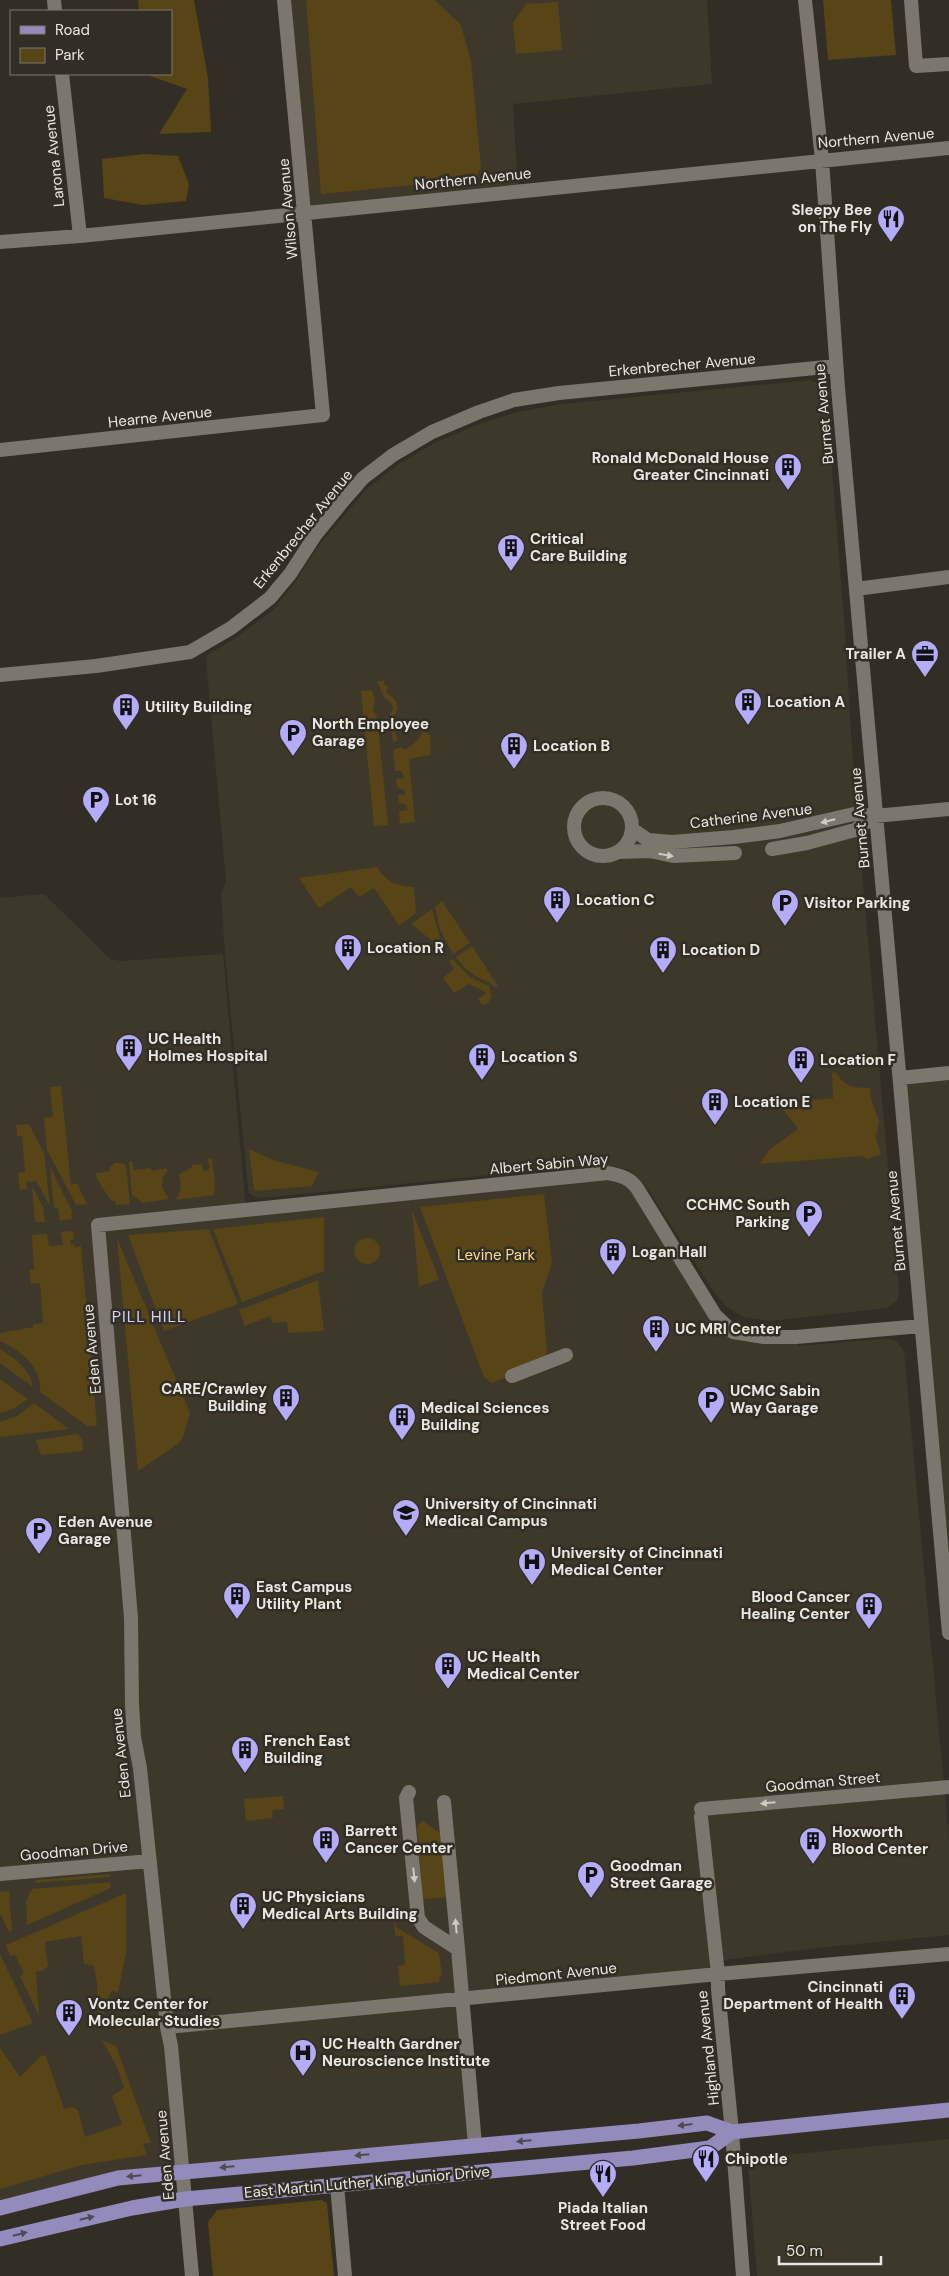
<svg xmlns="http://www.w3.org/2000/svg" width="949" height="2276" font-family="'DM Sans',sans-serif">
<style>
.built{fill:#3e382b}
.green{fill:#574417}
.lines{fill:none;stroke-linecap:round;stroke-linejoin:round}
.minor{stroke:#7b776e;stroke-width:14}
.major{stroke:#938bbb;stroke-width:15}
.oneway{fill:#cecbc5}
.oneway2{fill:#4f4a53}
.labels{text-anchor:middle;stroke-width:5;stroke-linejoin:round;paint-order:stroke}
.street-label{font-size:15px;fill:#e9e7e2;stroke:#322e26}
.poi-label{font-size:15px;font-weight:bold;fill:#e9e7e2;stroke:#322e26;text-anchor:start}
.park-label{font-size:15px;fill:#fedc91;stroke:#322e26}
.neighbourhood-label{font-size:16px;letter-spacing:1px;fill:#d5d1fd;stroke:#322e26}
</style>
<rect width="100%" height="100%" fill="#322e26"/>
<!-- built -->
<path class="built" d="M 284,0 L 707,0 L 712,84 L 513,104 L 518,190 L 305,212 Z
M 811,380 L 822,385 L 827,407 L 844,620 L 855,794 L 899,1291 L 897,1301 L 887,1308 L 770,1321 L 743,1317 L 726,1306 L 713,1291 L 646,1186 L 629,1170 L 618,1167 L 590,1165 L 262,1198 L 253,1196 L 249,1193 L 248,1187 L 226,966 L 221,894 L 226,881 L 206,659 L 209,654 L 234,639 L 273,610 L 293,585 L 319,545 L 366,490 L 396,466 L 434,443 L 482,423 L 517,412 L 562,404 Z
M 44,894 L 110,959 L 120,961 L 223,954 L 246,1211 L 622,1175 L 723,1325 L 796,1337 L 798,1346 L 882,1339 L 891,1339 L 898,1343 L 904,1352 L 949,1840 L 949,1935 L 816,1948 L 717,1961 L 718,1974 L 463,1999 L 475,2145 L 118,2178 L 0,2208 L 0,898 Z
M 949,1073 L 949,1633 L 900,1078 Z
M 949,2139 L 949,2276 L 757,2276 L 748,2165 L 753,2158 Z"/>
<!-- green -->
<path class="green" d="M 138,0 L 194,0 L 208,78 L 211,132 L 159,134 L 187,89 L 150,76 L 150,74 L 171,74 L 171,11 L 139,11 Z
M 306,0 L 435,0 L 461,25 L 471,61 L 481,167 L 476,179 L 321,194 Z
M 823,0 L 891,0 L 896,55 L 828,60 Z
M 558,2 L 562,50 L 516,54 L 513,23 L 526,4 Z
M 144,154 L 178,156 L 189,184 L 186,201 L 143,205 L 104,198 L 102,159 Z
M 377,681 L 385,681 L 384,685 L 388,686 L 386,693 C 398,698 401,709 392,719 L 401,728 L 395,732 L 398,740 L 393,742 L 390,714 L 393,709 L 392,704 L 384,697 Z
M 372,690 L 375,701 L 373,711 L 377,716 L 388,825 L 374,826 L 361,691 Z
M 424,731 L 430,735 L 431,755 L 409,759 L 415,822 L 400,824 L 399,811 L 408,810 L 406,805 L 399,803 L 398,795 L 406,794 L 404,790 L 397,787 L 396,779 L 405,778 L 401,771 L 395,771 L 393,750 L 402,747 L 404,750 L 415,743 Z
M 377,867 C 385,881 398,887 414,887 L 416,913 L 399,925 L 374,888 L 359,897 L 351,887 L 319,908 L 299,878 Z
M 442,901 L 470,943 L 453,954 L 440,930 L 435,907 Z
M 432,909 L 441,941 L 436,944 L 411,924 Z
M 472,946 L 498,986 L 495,988 C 491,981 484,981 477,977 C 469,972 461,965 456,957 Z
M 452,959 L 470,977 L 489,986 L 492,996 L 488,1003 L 482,1005 L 478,999 L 487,993 L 469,984 L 454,993 L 443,978 L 454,969 L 449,961 Z
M 836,1072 C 844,1087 854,1088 870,1088 L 871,1099 L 879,1121 L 876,1138 L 881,1154 L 867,1159 L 862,1156 L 759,1164 L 770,1149 L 798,1129 L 779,1104 L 833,1098 L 832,1073 Z
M 61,1086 L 71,1185 L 77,1183 L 87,1204 L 76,1205 L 47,1150 L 44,1118 L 53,1117 L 50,1087 Z
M 29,1124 L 44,1153 L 50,1206 L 36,1181 L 26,1182 L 27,1189 L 20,1190 L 18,1173 L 25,1172 L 22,1136 L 17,1136 L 16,1125 Z
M 249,1149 L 273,1160 L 319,1172 L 312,1186 L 254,1191 Z
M 212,1158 L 215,1185 L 214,1195 L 176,1200 L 181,1188 L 179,1174 L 191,1168 L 192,1165 L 201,1164 L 203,1170 L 208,1171 L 210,1166 L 207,1159 Z
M 132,1161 L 134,1170 L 151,1168 L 151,1171 L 167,1168 L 167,1173 L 163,1176 L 162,1187 L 169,1199 L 143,1203 L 132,1195 L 129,1162 Z
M 115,1163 L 121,1163 L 126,1165 L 130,1204 L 116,1205 L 115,1201 L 111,1201 L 97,1179 L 96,1173 L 110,1171 L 110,1167 Z
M 50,1167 L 73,1213 L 71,1213 L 72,1219 L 60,1221 L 58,1208 L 54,1208 Z
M 32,1186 L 43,1207 L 45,1222 L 35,1222 Z
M 544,1194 L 552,1263 L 542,1292 L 547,1353 L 542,1362 L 492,1383 L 484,1377 L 420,1207 Z
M 412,1210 L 439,1279 L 419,1287 Z
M 324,1217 L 324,1271 L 242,1302 L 213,1229 Z
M 209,1229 L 238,1304 L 164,1331 L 128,1235 Z
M 73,1231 L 74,1240 L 70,1240 L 71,1244 L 74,1244 L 75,1247 L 81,1246 L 97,1426 L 87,1426 L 40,1392 C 43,1368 20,1350 0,1341 L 0,1333 L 33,1327 L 33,1324 L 43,1323 L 40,1283 L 31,1284 L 29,1270 L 34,1269 L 32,1235 L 47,1234 L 49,1246 L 63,1245 L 61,1232 Z
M354 1251a13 13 0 1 1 26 0a13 13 0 1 1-26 0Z
M 117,1238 L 190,1413 L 183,1437 L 179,1443 L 138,1471 Z
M 318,1280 L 324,1331 L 288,1333 L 287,1322 L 273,1323 L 270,1316 L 245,1326 L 239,1310 Z
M 0,1349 C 14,1358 31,1369 33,1387 L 0,1363 Z
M 0,1379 L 28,1399 L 13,1409 L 0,1413 Z
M 34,1403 L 69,1429 L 0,1437 L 0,1422 L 17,1416 Z
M 77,1434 L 82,1438 L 83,1451 L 41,1455 L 36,1440 Z
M 283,1796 L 284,1809 L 272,1810 L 273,1818 L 246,1821 L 244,1799 Z
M 423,1821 L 440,1833 L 449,1897 L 423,1899 L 417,1826 Z
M 110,1874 L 110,1877 L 33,1883 L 37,1880 Z
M 110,1882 L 111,1888 L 27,1925 L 26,1901 L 32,1889 Z
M 9,1891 L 12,1931 L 9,1932 L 0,1913 L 0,1892 Z
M 126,1893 L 126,1953 L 118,1992 L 111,1991 L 103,2015 L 98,2015 L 97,1984 L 94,1966 L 84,1964 L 81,1936 L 45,1942 L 48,1966 L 44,1970 L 36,1972 L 39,2016 L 20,1976 L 24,1973 L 15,1955 L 10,1956 L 6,1945 Z
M 394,1919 L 395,1919 L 396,1927 L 439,1953 L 442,1976 L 439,1977 L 440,1982 L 400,1986 L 398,1966 L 405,1965 L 403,1936 L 395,1936 Z
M 0,1954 L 33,2023 L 0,2035 Z
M 102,2040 L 116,2046 L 151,2143 L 143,2144 L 147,2155 L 82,2165 L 0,2189 L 0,2048 L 20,2077 L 42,2055 L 46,2056 L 64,2109 L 72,2107 L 78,2110 L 85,2137 L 122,2124 L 112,2096 L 124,2088 L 118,2069 Z
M 321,2200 L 327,2203 L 334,2276 L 213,2276 L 208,2222 L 217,2210 Z"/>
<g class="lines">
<!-- minor -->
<path class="minor" d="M 54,0 L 55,11
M 805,0 L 822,160 L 838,388 L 949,1633
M 911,0 L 916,66 L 949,64
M 62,74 L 80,236
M 0,242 L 80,236 L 949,148
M 0,450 L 323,415 L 284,0
M 856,589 L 949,577
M 0,675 L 96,666 L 190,652 L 231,628 L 270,598 L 290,574 L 316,534 L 343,501 L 363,478 L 393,455 L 432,432 L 479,412 L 514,400 L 559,393 L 836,366
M574 827a29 29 0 1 1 58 0a29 29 0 1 1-58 0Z
M 632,829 L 648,840 L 672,842 L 734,837 L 780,831 L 854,814 L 875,816 L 949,809
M 772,849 L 807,843 L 855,830 L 875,816
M 618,852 L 650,851 L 673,856 L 735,853
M 900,1078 L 949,1073
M 512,1376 L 566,1355
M 409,1792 L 406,1798 L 418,1918 L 424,1927 L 458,1949 L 444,1802
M 701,1809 L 949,1787
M 701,1817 L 718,1974 L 718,1989 L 732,2132 L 743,2276
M 0,1874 L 150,1861
M 458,1949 L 475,2145
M 167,2027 L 718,1974 L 949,1954
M 337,2185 L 345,2276
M 192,2276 L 171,2046 L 167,2027 L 140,1768 L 134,1737 L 132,1704 L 131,1618 L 98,1225 L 608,1173 C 621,1176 629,1177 637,1188 L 715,1315 L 733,1332 L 764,1337 L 796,1337 L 921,1326"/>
<!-- major -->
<path class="major" d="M 0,2208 L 118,2178 L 639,2131 L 707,2123 L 732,2132 L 949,2110
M 0,2239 L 132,2208 L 185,2199 L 633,2158 L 710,2148 L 732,2132"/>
</g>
<!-- one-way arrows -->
<defs><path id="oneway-solid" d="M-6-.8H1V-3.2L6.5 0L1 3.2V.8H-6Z" transform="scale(1.25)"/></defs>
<g class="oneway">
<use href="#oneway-solid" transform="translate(828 821) rotate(166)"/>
<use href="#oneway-solid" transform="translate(666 855) rotate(10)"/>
<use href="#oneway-solid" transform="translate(768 1803) rotate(175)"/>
<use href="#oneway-solid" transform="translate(414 1875) rotate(84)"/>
<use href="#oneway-solid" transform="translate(456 1926) rotate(-95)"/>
</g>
<g class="oneway2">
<use href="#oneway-solid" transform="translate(685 2125) rotate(173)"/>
<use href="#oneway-solid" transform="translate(524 2141) rotate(175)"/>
<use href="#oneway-solid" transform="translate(362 2155) rotate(175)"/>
<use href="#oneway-solid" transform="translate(227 2167) rotate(175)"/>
<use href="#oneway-solid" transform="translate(134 2176) rotate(174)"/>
<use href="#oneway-solid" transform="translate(87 2218) rotate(-13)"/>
<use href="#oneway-solid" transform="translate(20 2234) rotate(-14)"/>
</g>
<!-- icons -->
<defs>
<symbol id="restaurant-pin" viewBox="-11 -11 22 30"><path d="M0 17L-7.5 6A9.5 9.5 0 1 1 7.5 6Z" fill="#b4acf9" stroke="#322e26"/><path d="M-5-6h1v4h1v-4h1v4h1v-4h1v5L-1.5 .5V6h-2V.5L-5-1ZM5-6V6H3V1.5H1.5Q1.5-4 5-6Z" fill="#111"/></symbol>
<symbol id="building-pin" viewBox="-11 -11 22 30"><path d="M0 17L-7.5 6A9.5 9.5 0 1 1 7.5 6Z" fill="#b4acf9" stroke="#322e26"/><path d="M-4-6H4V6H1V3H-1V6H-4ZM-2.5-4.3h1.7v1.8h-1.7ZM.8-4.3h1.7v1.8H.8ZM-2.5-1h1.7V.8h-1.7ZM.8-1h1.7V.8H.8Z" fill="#111"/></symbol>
<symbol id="office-pin" viewBox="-11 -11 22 30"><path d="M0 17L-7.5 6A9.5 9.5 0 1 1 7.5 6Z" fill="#b4acf9" stroke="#322e26"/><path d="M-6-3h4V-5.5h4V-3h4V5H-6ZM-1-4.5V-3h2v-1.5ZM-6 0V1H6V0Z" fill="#111"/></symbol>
<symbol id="parking-pin" viewBox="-11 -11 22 30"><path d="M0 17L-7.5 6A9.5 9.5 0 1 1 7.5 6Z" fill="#b4acf9" stroke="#322e26"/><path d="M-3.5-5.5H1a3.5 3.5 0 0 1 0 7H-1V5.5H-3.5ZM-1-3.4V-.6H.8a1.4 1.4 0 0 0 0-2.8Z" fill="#111"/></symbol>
<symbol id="university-pin" viewBox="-11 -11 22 30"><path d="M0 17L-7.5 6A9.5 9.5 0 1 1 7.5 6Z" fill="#b4acf9" stroke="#322e26"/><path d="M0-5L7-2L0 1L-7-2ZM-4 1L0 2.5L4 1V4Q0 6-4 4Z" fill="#111"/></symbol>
<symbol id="hospital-pin" viewBox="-11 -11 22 30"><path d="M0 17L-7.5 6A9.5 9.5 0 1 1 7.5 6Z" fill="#b4acf9" stroke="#322e26"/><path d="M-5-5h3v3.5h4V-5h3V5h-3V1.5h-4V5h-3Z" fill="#111"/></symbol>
</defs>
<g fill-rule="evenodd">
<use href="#restaurant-pin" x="875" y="203" width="32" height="43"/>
<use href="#building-pin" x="772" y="451" width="32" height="43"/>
<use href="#building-pin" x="495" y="532" width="32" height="43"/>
<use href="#office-pin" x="909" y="638" width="32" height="43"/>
<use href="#building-pin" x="732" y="686" width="32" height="43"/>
<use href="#building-pin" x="110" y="691" width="32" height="43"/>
<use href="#parking-pin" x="277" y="717" width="32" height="43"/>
<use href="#building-pin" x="498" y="730" width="32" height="43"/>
<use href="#parking-pin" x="80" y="784" width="32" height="43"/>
<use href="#building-pin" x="541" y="884" width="32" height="43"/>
<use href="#parking-pin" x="769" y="887" width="32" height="43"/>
<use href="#building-pin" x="332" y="932" width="32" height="43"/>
<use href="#building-pin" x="647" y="934" width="32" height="43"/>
<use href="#building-pin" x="113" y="1032" width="32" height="43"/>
<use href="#building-pin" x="466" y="1041" width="32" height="43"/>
<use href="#building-pin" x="785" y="1044" width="32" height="43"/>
<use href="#building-pin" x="699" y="1086" width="32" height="43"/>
<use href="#parking-pin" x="793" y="1198" width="32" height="43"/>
<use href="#building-pin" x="597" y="1236" width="32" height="43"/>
<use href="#building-pin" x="640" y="1313" width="32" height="43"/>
<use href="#building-pin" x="270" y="1382" width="32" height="43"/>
<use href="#parking-pin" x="695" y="1384" width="32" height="43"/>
<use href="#building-pin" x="386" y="1401" width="32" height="43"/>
<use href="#university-pin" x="390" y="1497" width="32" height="43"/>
<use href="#parking-pin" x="23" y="1515" width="32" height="43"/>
<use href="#hospital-pin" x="516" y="1546" width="32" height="43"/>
<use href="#building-pin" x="221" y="1580" width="32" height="43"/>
<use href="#building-pin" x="853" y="1590" width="32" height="43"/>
<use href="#building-pin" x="432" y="1650" width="32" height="43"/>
<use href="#building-pin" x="229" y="1734" width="32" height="43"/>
<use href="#building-pin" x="310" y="1824" width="32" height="43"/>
<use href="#building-pin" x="797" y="1825" width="32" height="43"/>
<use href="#parking-pin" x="575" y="1859" width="32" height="43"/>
<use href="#building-pin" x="227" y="1890" width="32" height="43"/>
<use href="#building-pin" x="886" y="1980" width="32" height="43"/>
<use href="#building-pin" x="53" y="1997" width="32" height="43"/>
<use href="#hospital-pin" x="287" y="2037" width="32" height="43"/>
<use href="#restaurant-pin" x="690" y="2143" width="32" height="43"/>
<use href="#restaurant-pin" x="587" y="2158" width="32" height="43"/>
</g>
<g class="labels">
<!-- street labels -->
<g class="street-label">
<text transform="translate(876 138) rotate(-5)" y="5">Northern Avenue</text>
<text transform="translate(54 156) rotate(-96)" y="5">Larona Avenue</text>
<text transform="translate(473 179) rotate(-6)" y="5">Northern Avenue</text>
<text transform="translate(288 209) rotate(-95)" y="5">Wilson Avenue</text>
<text transform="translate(682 365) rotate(-5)" y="5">Erkenbrecher Avenue</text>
<text transform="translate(824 414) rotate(-95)" y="5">Burnet Avenue</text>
<text transform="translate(160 417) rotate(-6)" y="5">Hearne Avenue</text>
<text transform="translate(303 529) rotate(-51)" y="5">Erkenbrecher Avenue</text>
<text transform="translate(751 816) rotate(-7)" y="5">Catherine Avenue</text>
<text transform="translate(860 818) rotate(-95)" y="5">Burnet Avenue</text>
<text transform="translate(549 1164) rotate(-5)" y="5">Albert Sabin Way</text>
<text transform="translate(896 1221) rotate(-95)" y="5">Burnet Avenue</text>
<text transform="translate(92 1349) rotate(-95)" y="5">Eden Avenue</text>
<text transform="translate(121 1753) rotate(-96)" y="5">Eden Avenue</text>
<text transform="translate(823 1782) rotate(-5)" y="5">Goodman Street</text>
<text transform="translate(74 1851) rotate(-5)" y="5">Goodman Drive</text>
<text transform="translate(556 1974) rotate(-6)" y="5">Piedmont Avenue</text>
<text transform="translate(708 2048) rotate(-96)" y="5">Highland Avenue</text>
<text transform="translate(165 2155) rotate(-95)" y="5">Eden Avenue</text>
<text transform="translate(367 2182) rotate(-5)" y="5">East Martin Luther King Junior Drive</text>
</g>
<!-- poi labels -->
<g class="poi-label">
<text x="872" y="215" text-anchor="end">Sleepy Bee<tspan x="872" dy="17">on The Fly</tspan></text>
<text x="769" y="463" text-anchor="end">Ronald McDonald House<tspan x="769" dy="17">Greater Cincinnati</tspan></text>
<text x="530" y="544">Critical<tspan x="530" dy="17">Care Building</tspan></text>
<text x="906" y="659" text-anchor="end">Trailer A</text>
<text x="767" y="707">Location A</text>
<text x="145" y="712">Utility Building</text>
<text x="312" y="729">North Employee<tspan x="312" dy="17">Garage</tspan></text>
<text x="533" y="751">Location B</text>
<text x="115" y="805">Lot 16</text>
<text x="576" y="905">Location C</text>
<text x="804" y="908">Visitor Parking</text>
<text x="367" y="953">Location R</text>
<text x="682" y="955">Location D</text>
<text x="148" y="1044">UC Health<tspan x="148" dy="17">Holmes Hospital</tspan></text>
<text x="501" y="1062">Location S</text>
<text x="820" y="1065">Location F</text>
<text x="734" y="1107">Location E</text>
<text x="790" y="1210" text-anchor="end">CCHMC South<tspan x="790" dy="17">Parking</tspan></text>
<text x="632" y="1257">Logan Hall</text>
<text x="675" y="1334">UC MRI Center</text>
<text x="267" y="1394" text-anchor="end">CARE/Crawley<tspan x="267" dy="17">Building</tspan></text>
<text x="730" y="1396">UCMC Sabin<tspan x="730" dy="17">Way Garage</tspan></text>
<text x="421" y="1413">Medical Sciences<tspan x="421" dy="17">Building</tspan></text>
<text x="425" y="1509">University of Cincinnati<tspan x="425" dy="17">Medical Campus</tspan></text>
<text x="58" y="1527">Eden Avenue<tspan x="58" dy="17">Garage</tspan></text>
<text x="551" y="1558">University of Cincinnati<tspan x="551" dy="17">Medical Center</tspan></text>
<text x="256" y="1592">East Campus<tspan x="256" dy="17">Utility Plant</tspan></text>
<text x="850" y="1602" text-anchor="end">Blood Cancer<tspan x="850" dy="17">Healing Center</tspan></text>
<text x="467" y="1662">UC Health<tspan x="467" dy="17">Medical Center</tspan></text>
<text x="264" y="1746">French East<tspan x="264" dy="17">Building</tspan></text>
<text x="345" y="1836">Barrett<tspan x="345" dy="17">Cancer Center</tspan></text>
<text x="832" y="1837">Hoxworth<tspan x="832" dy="17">Blood Center</tspan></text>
<text x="610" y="1871">Goodman<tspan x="610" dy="17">Street Garage</tspan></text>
<text x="262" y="1902">UC Physicians<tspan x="262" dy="17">Medical Arts Building</tspan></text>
<text x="883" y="1992" text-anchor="end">Cincinnati<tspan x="883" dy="17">Department of Health</tspan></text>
<text x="88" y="2009">Vontz Center for<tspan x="88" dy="17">Molecular Studies</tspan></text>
<text x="322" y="2049">UC Health Gardner<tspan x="322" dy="17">Neuroscience Institute</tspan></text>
<text x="725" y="2164">Chipotle</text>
<text x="603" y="2213" text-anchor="middle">Piada Italian<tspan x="603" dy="17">Street Food</tspan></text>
</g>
<!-- park labels -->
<g class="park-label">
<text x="496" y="1260">Levine Park</text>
</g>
<!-- neighbourhood labels -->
<g class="neighbourhood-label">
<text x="149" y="1322">PILL HILL</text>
</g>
</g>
<!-- legend -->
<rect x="10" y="10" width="162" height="65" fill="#322e26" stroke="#7b7871"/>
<rect x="20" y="26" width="25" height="8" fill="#938bbb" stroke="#7b7871"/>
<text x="55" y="35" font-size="15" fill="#e9e7e2">Road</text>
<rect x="20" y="48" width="25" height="15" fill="#574417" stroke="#7b7871"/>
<text x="55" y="60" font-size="15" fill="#e9e7e2">Park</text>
<!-- scale -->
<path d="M779 2256v8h102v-8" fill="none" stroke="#e9e7e2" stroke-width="2.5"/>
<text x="786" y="2256" font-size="15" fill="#e9e7e2" stroke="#322e26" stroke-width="4" paint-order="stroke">50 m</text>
</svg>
